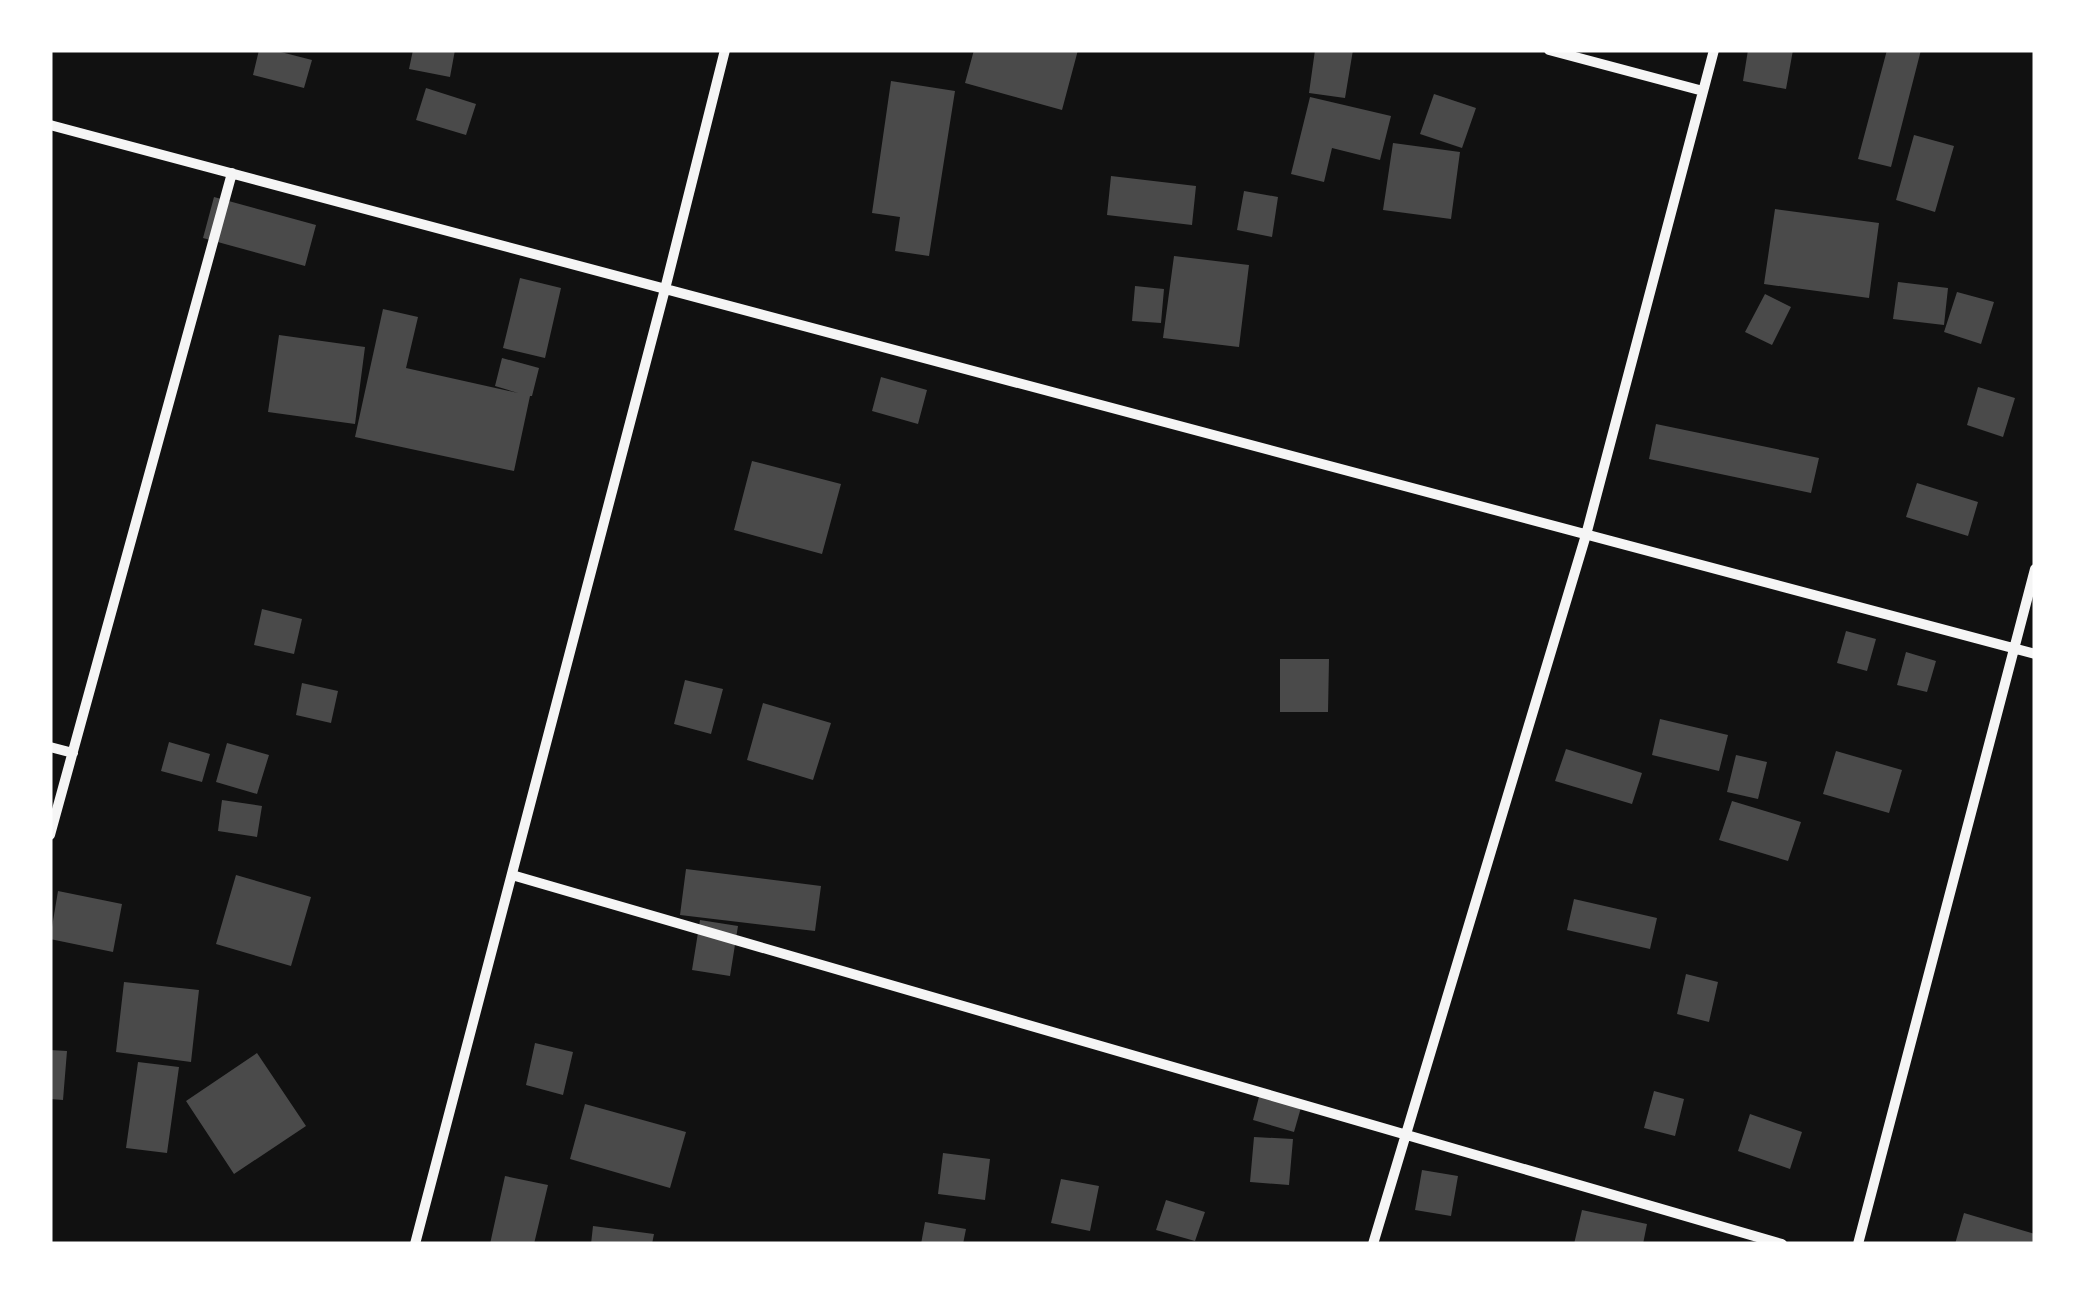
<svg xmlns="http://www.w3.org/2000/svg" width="2085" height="1294" font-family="'Source Sans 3',sans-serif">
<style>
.building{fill:#4a4a4a}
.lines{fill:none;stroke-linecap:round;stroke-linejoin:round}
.minor{stroke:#f5f5f5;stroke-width:10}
</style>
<rect width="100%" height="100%" fill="#111"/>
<!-- building -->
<path class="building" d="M 259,50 L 273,50 L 312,60 L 304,88 L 253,75 Z
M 413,50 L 455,50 L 450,77 L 409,69 Z
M 974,50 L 1078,50 L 1062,110 L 965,83 Z
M 1315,50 L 1353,50 L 1345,98 L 1309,93 Z
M 1748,50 L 1793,50 L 1786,89 L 1743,81 Z
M 1887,50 L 1921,50 L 1891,167 L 1858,159 Z
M 891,81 L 955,91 L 929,256 L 895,251 L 900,217 L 872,213 Z
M 426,88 L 476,104 L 466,135 L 416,120 Z
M 1434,94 L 1476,108 L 1462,148 L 1420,134 Z
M 1310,97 L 1391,116 L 1380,160 L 1332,148 L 1324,182 L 1291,174 Z
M 1914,135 L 1954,146 L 1935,212 L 1896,200 Z
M 1393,143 L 1460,152 L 1451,219 L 1383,210 Z
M 1111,176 L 1196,186 L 1192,225 L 1107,215 Z
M 1244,191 L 1278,197 L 1272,237 L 1237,230 Z
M 214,197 L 316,225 L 305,266 L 203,238 Z
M 1775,209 L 1879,223 L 1869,298 L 1764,284 Z
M 1174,256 L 1249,265 L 1239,347 L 1163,338 Z
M 520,278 L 561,288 L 545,358 L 503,348 Z
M 1898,282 L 1948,288 L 1944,325 L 1893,319 Z
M 1135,286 L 1164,289 L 1161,323 L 1132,321 Z
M 1957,292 L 1994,302 L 1981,344 L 1944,332 Z
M 1765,294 L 1791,307 L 1772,345 L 1745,332 Z
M 383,309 L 418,317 L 406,368 L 518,393 L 495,386 L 502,358 L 539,368 L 532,396 L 530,396 L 514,471 L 355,437 Z
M 279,335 L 365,347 L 355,424 L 268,412 Z
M 881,377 L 927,390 L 918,424 L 872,411 Z
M 1978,387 L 2015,398 L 2003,437 L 1967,425 Z
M 1656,424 L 1819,458 L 1811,493 L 1649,459 Z
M 752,461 L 841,484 L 822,554 L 734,530 Z
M 1917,483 L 1978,502 L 1968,536 L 1906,517 Z
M 262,609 L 302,619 L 294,654 L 254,645 Z
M 1846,631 L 1876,639 L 1867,671 L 1837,663 Z
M 1906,652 L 1936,661 L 1927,692 L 1897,685 Z
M 1280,659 L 1329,659 L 1328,712 L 1280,712 Z
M 685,680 L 723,689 L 711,734 L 674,724 Z
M 302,683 L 338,691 L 331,723 L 296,715 Z
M 763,703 L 831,723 L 813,780 L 747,760 Z
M 1660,719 L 1728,735 L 1719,771 L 1652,755 Z
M 169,742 L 210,754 L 202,782 L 161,771 Z
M 227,743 L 269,755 L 257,794 L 216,782 Z
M 1566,749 L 1642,773 L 1632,804 L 1555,781 Z
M 1836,751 L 1902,770 L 1889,813 L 1823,794 Z
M 1736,755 L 1767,762 L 1758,799 L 1727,792 Z
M 222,800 L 262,806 L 257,837 L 218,831 Z
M 1732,801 L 1801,822 L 1788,861 L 1719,840 Z
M 686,869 L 821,886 L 815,931 L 680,915 Z
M 236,875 L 311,897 L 291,966 L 216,944 Z
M 58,891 L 122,904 L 113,952 L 50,939 Z
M 1574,899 L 1657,918 L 1650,949 L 1567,930 Z
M 700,920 L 738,926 L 730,976 L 692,970 Z
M 1686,974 L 1718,982 L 1709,1022 L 1677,1014 Z
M 124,982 L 199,990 L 191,1062 L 116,1052 Z
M 535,1043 L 573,1052 L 563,1095 L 526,1085 Z
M 50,1050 L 67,1051 L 63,1100 L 50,1099 Z
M 257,1053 L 306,1126 L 234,1174 L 186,1101 Z
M 138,1062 L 179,1067 L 167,1153 L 126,1148 Z
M 1654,1091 L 1684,1099 L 1675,1136 L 1644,1128 Z
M 1260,1093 L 1302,1104 L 1294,1132 L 1253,1120 Z
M 585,1104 L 686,1132 L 670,1188 L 570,1159 Z
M 1750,1114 L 1802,1132 L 1790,1169 L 1738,1151 Z
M 1254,1137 L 1293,1139 L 1289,1185 L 1250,1182 Z
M 943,1153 L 990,1159 L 985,1200 L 938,1194 Z
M 1422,1170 L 1458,1176 L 1451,1216 L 1415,1210 Z
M 505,1176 L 548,1185 L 534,1244 L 490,1244 Z
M 1061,1179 L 1099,1186 L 1090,1231 L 1051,1223 Z
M 1166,1200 L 1205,1212 L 1195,1241 L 1156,1230 Z
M 1582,1210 L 1647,1224 L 1643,1244 L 1574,1244 Z
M 1964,1213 L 2035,1234 L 2035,1244 L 1955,1244 Z
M 925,1222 L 966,1229 L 963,1244 L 921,1244 Z
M 593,1226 L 654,1234 L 652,1244 L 591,1244 Z"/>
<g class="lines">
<!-- minor -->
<path class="minor" d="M 1549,50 L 1703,91
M 50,125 L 2035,654
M 50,747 L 73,753
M 50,835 L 232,173
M 512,875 L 1782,1244
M 415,1244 L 665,289 L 725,50
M 1373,1244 L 1586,535 L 1714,50
M 1858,1244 L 2035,569"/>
</g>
<!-- border -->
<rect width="2085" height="1294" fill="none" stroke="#ffffff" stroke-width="105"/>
</svg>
